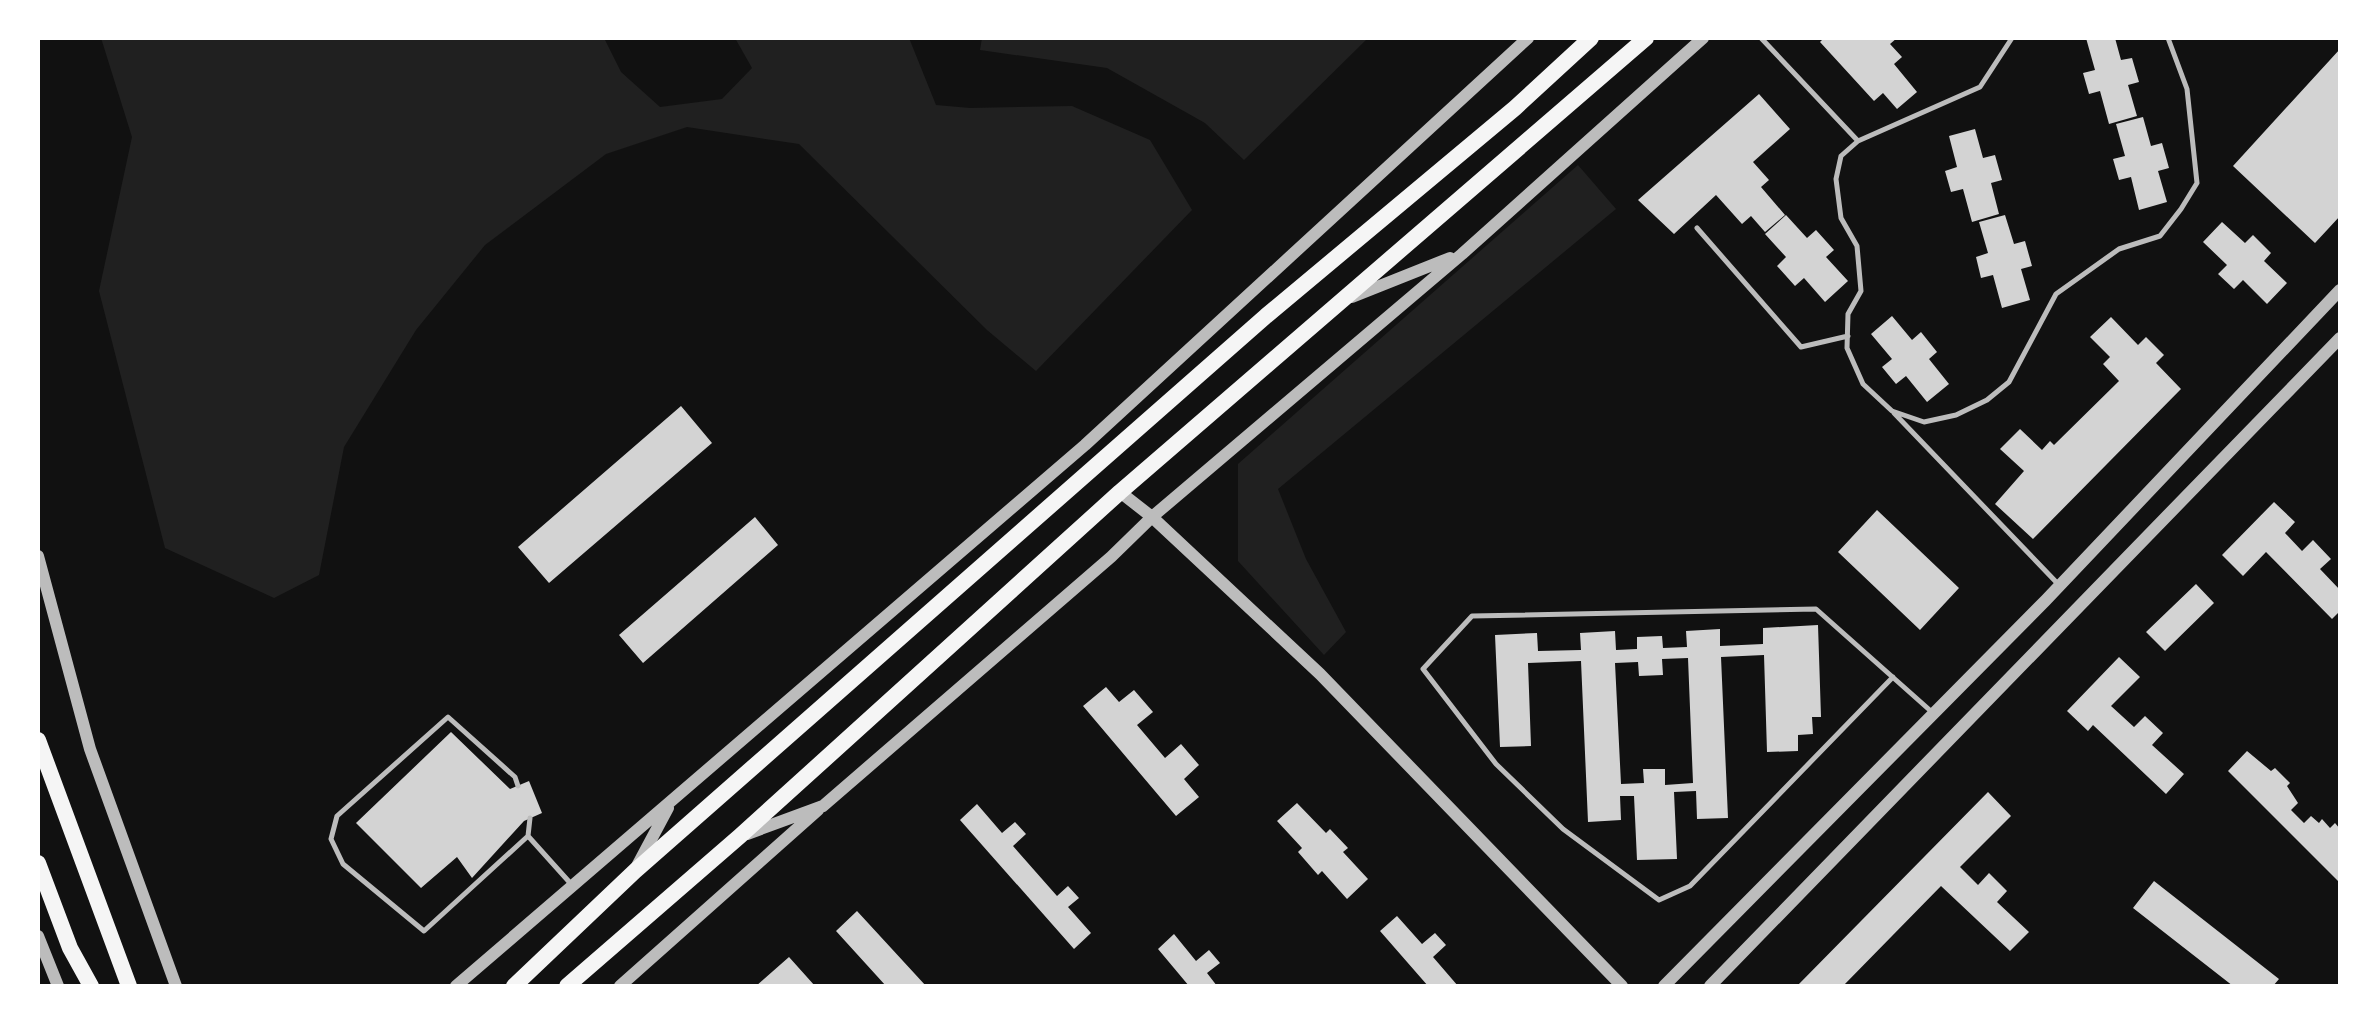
<svg xmlns="http://www.w3.org/2000/svg" width="2378" height="1024" font-family="Jost,sans-serif">
<style>
.green{fill:#202020}
.building{fill:#d3d3d3;fill-rule:evenodd}
.lines{fill:none;stroke-linecap:round;stroke-linejoin:round}
.service{stroke:#bcbcbc;stroke-width:5}
.tertiary{stroke:#bcbcbc;stroke-width:12}
.primary{stroke:#f5f5f5;stroke-width:16}
</style>
<rect width="100%" height="100%" fill="#111"/>
<!-- green -->
<path class="green" d="M 101,38 L 604,38 L 621,72 L 660,107 L 722,99 L 752,68 L 735,38 L 909,38 L 936,105 L 970,108 L 1072,106 L 1150,140 L 1192,210 L 1036,371 L 987,330 L 799,144 L 687,127 L 606,154 L 485,245 L 416,330 L 344,447 L 319,575 L 274,598 L 165,548 L 99,291 L 132,137 Z
M 982,38 L 1368,38 L 1244,160 L 1205,123 L 1107,68 L 980,50 Z
M 1578,165 L 1616,209 L 1278,489 L 1306,559 L 1346,632 L 1324,655 L 1238,561 L 1238,464 Z"/>
<!-- building -->
<path class="building" d="M 1824,38 L 1897,38 L 1890,44 L 1902,57 L 1894,64 L 1917,92 L 1897,109 L 1883,93 L 1874,101 L 1820,42 Z
M 2086,38 L 2115,38 L 2121,60 L 2132,58 L 2139,82 L 2128,85 L 2137,116 L 2109,124 L 2100,91 L 2089,94 L 2083,73 L 2095,70 Z
M 2340,49 L 2340,216 L 2315,243 L 2233,166 Z
M 1759,94 L 1790,129 L 1753,162 L 1769,180 L 1761,187 L 1785,215 L 1765,232 L 1751,216 L 1742,224 L 1716,195 L 1674,234 L 1638,200 Z
M 2143,117 L 2151,146 L 2162,143 L 2169,168 L 2158,171 L 2167,202 L 2139,210 L 2131,177 L 2119,180 L 2113,159 L 2125,156 L 2116,124 Z
M 1975,129 L 1983,158 L 1995,155 L 2002,180 L 1991,183 L 1999,214 L 1972,222 L 1963,189 L 1951,192 L 1945,171 L 1957,167 L 1949,136 Z
M 1786,215 L 1807,238 L 1816,230 L 1834,250 L 1826,257 L 1848,281 L 1825,302 L 1804,278 L 1795,286 L 1777,266 L 1786,257 L 1765,234 Z
M 2005,215 L 2014,244 L 2025,241 L 2032,266 L 2021,269 L 2030,300 L 2002,308 L 1993,275 L 1981,278 L 1976,257 L 1988,253 L 1979,222 Z
M 2222,222 L 2245,243 L 2253,235 L 2271,253 L 2264,261 L 2287,283 L 2267,304 L 2243,280 L 2234,289 L 2218,274 L 2227,265 L 2203,242 Z
M 1892,316 L 1912,340 L 1921,332 L 1937,352 L 1929,359 L 1949,384 L 1927,402 L 1906,376 L 1896,384 L 1882,367 L 1892,359 L 1871,334 Z
M 2111,317 L 2138,345 L 2146,337 L 2164,355 L 2156,363 L 2181,389 L 2033,539 L 1995,504 L 2024,471 L 2000,449 L 2020,429 L 2042,450 L 2050,441 L 2054,445 L 2119,381 L 2103,364 L 2110,357 L 2090,337 Z
M 681,406 L 712,443 L 549,583 L 518,547 Z
M 2274,502 L 2295,522 L 2285,533 L 2302,551 L 2313,540 L 2331,559 L 2320,569 L 2340,590 L 2340,611 L 2332,619 L 2266,552 L 2243,576 L 2222,555 Z
M 1877,510 L 1959,588 L 1920,630 L 1838,552 Z
M 755,517 L 778,545 L 643,663 L 619,635 Z
M 2196,584 L 2214,603 L 2165,651 L 2146,632 Z
M 1818,625 L 1821,717 L 1812,717 L 1813,734 L 1798,735 L 1798,751 L 1767,752 L 1764,655 L 1721,657 L 1728,818 L 1697,819 L 1696,791 L 1674,792 L 1677,859 L 1637,860 L 1634,796 L 1620,796 L 1621,820 L 1588,822 L 1581,661 L 1528,663 L 1531,746 L 1500,747 L 1495,635 L 1537,633 L 1538,651 L 1581,650 L 1580,633 L 1615,631 L 1616,650 L 1637,649 L 1637,637 L 1662,636 L 1663,648 L 1687,647 L 1686,631 L 1720,629 L 1720,646 L 1763,644 L 1763,628 ZM 1688,658 L 1693,783 L 1665,785 L 1665,769 L 1643,769 L 1644,783 L 1621,784 L 1615,663 L 1638,662 L 1639,676 L 1663,675 L 1662,659 Z
M 2119,657 L 2140,677 L 2111,706 L 2134,727 L 2145,716 L 2163,733 L 2152,745 L 2184,774 L 2166,794 L 2093,725 L 2088,731 L 2067,711 Z
M 1106,687 L 1119,702 L 1134,690 L 1153,712 L 1137,725 L 1165,758 L 1181,744 L 1199,765 L 1184,779 L 1199,797 L 1176,816 L 1083,706 Z
M 451,732 L 510,789 L 529,781 L 542,813 L 524,821 L 472,878 L 457,857 L 421,888 L 356,823 Z
M 2247,751 L 2271,771 L 2275,768 L 2290,783 L 2287,786 L 2298,803 L 2291,810 L 2304,823 L 2311,816 L 2319,823 L 2322,819 L 2330,828 L 2335,823 L 2340,829 L 2340,883 L 2228,771 Z
M 1988,792 L 2011,816 L 1960,867 L 1978,885 L 1989,873 L 2007,891 L 1997,902 L 2029,932 L 2010,951 L 1941,886 L 1843,986 L 1797,986 Z
M 1297,803 L 1326,833 L 1330,829 L 1348,848 L 1343,852 L 1368,879 L 1347,899 L 1322,871 L 1318,875 L 1298,852 L 1302,848 L 1277,821 Z
M 977,804 L 1002,833 L 1015,822 L 1026,834 L 1013,846 L 1057,896 L 1068,886 L 1079,898 L 1068,907 L 1091,933 L 1074,949 L 960,820 Z
M 2154,881 L 2279,979 L 2273,986 L 2233,986 L 2133,908 Z
M 857,911 L 926,986 L 886,986 L 836,931 Z
M 1397,916 L 1422,944 L 1435,933 L 1446,945 L 1433,957 L 1458,986 L 1428,986 L 1380,931 Z
M 1174,934 L 1196,961 L 1209,950 L 1220,963 L 1207,973 L 1217,986 L 1189,986 L 1158,949 Z
M 789,957 L 815,986 L 756,986 Z"/>
<g class="lines">
<!-- service -->
<path class="service" d="M 1761,38 L 1858,141
M 2012,38 L 1980,87 L 1858,141 L 1841,156 L 1836,179 L 1841,218 L 1857,246 L 1861,291 L 1848,314 L 1847,348 L 1863,384 L 1892,411 L 1924,422 L 1956,415 L 1987,400 L 2009,382 L 2056,294 L 2119,249 L 2160,236 L 2181,209 L 2197,183 L 2187,89 L 2168,38
M 1697,228 L 1801,347 L 1848,336
M 1894,413 L 2059,585
M 1893,677 L 1690,886 L 1659,900 L 1563,829 L 1496,764 L 1423,669 L 1472,616 L 1816,609 L 1933,713
M 518,786 L 515,777 L 448,717 L 337,816 L 331,839 L 343,864 L 424,931 L 528,836 L 572,885
M 528,836 L 530,818"/>
<!-- tertiary -->
<path class="tertiary" d="M 1352,297 L 1450,258
M 1120,492 L 1152,517 L 1320,674 L 1622,986
M 38,556 L 90,749 L 176,986
M 747,834 L 823,806 L 1111,557 L 1152,517 L 1462,254 L 1703,38
M 637,866 L 668,808
M 38,936 L 58,986
M 456,986 L 1085,445 L 1528,38
M 620,986 L 818,810
M 1664,986 L 2046,600 L 2340,290
M 1710,986 L 2340,338"/>
<!-- primary -->
<path class="primary" d="M 38,740 L 129,986
M 38,863 L 70,948 L 91,986
M 514,986 L 635,871 L 1266,316 L 1515,108 L 1591,38
M 567,986 L 740,836 L 1120,492 L 1646,38"/>
</g>
<!-- border -->
<rect width="2378" height="1024" fill="none" stroke="#ffffff" stroke-width="80"/>
</svg>
